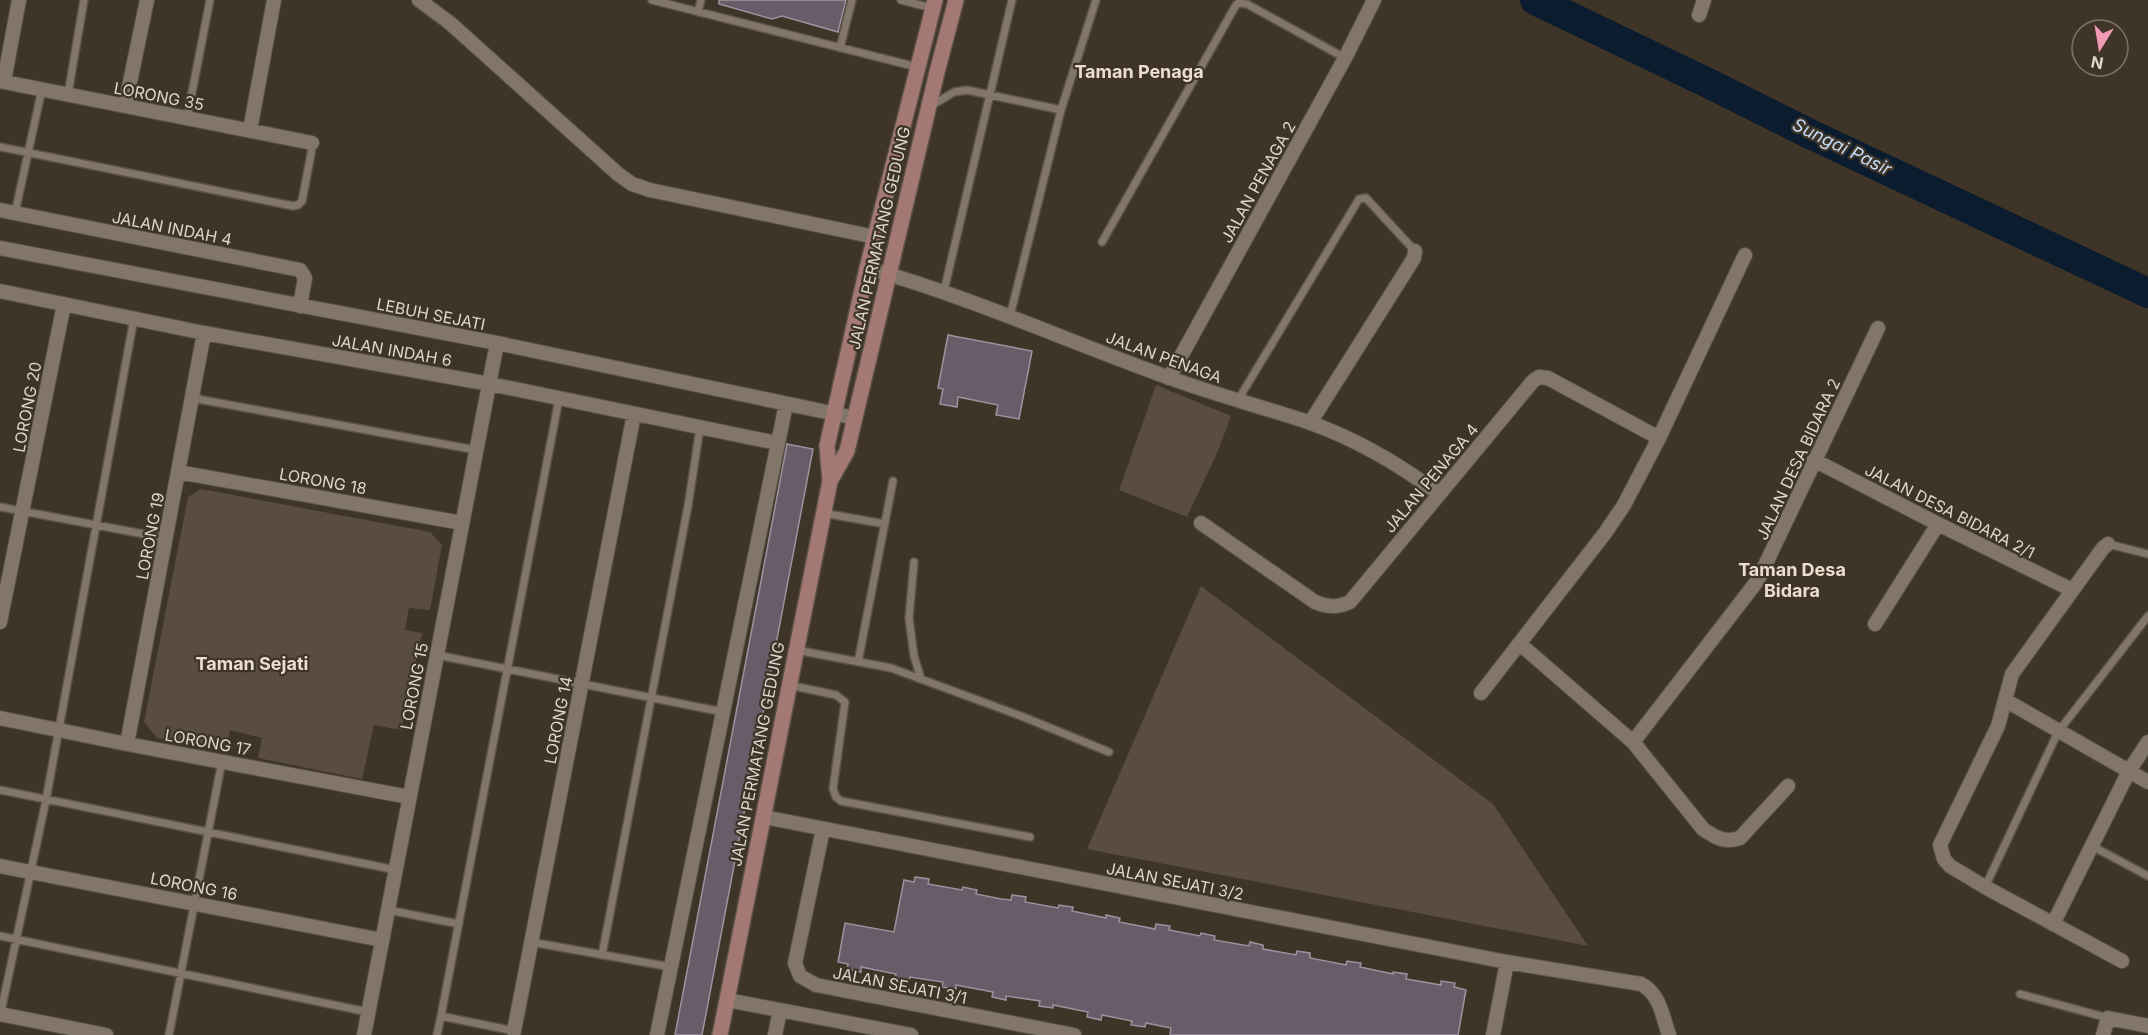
<svg xmlns="http://www.w3.org/2000/svg" width="2148" height="1035" font-family="Inter,sans-serif">
<style>
.green{fill:#594d3f}
.lines{fill:none;stroke-linecap:round;stroke-linejoin:round}
.river{stroke:#0a1c2e;stroke-width:30}
.building{fill:#685c68;stroke:#9f929f;stroke-width:1.5}
.service-casing{stroke:#595046;stroke-width:10}
.minor-casing{stroke:#595046;stroke-width:16}
.secondary-casing{stroke:#595046;stroke-width:18}
.service{stroke:#817669;stroke-width:7}
.minor{stroke:#817669;stroke-width:14}
.secondary{stroke:#a47974;stroke-width:15}
.labels{text-anchor:middle;stroke-width:4.5;stroke-linejoin:round;paint-order:stroke}
.street-label{font-size:16px;fill:#ddd7cf;stroke:#3e3428}
.neighbourhood-label{font-size:18px;font-weight:bold;fill:#ebdecf;stroke:#3e3428}
.water-label{font-size:18px;font-style:italic;fill:#c5dcf6;stroke:#3e3428}
</style>
<rect width="100%" height="100%" fill="#3e3428"/>
<!-- green -->
<path class="green" d="M 1156,385 L 1231,416 L 1218,451 L 1187,517 L 1119,490 Z
M 201,489 L 430,532 L 442,545 L 430,610 L 409,608 L 405,630 L 422,633 L 401,730 L 374,725 L 362,779 L 258,758 L 262,738 L 230,730 L 226,752 L 157,738 L 144,722 L 188,497 Z
M 1201,586 L 1493,804 L 1588,946 L 1087,849 Z"/>
<g class="lines">
<!-- river -->
<path class="river" d="M 1535,0 L 1712,85 L 1810,134 L 2148,293"/>
</g>
<!-- building -->
<path class="building" d="M 719,0 L 846,0 L 838,32 L 782,16 L 772,19 L 719,4 Z
M 948,335 L 1032,351 L 1019,419 L 996,415 L 998,405 L 958,397 L 957,407 L 940,404 L 943,389 L 938,388 Z
M 787,444 L 813,449 L 702,1035 L 675,1035 Z
M 915,877 L 929,879 L 928,884 L 962,890 L 963,887 L 977,890 L 976,894 L 1001,899 L 1011,900 L 1012,895 L 1026,897 L 1025,902 L 1058,908 L 1059,905 L 1073,907 L 1072,911 L 1106,918 L 1106,915 L 1120,918 L 1119,922 L 1145,927 L 1155,929 L 1156,924 L 1170,926 L 1169,930 L 1200,936 L 1201,933 L 1215,936 L 1214,940 L 1249,946 L 1250,942 L 1263,945 L 1263,949 L 1296,955 L 1297,951 L 1310,953 L 1310,958 L 1346,965 L 1347,961 L 1361,963 L 1360,967 L 1393,974 L 1393,972 L 1407,974 L 1406,979 L 1441,985 L 1441,981 L 1455,983 L 1454,987 L 1466,990 L 1458,1035 L 1170,1035 L 1171,1028 L 1146,1023 L 1145,1027 L 1131,1025 L 1132,1021 L 1102,1015 L 1101,1020 L 1087,1017 L 1088,1012 L 1053,1005 L 1053,1008 L 1039,1006 L 1040,1001 L 1006,996 L 1006,1000 L 992,997 L 993,992 L 956,985 L 956,989 L 942,987 L 943,982 L 910,977 L 909,981 L 895,978 L 896,974 L 861,967 L 861,972 L 847,969 L 848,964 L 838,962 L 845,923 L 894,932 L 904,880 L 914,882 Z"/>
<g class="lines">
<defs>
<path id="service" d="M 652,0 L 917,67
M 901,0 L 932,8
M 698,12 L 701,0
M 840,48 L 852,0
M 68,94 L 84,0
M 931,106 L 954,92 L 967,90 L 1061,110
M 187,118 L 210,0
M 0,147 L 293,206 L 298,205 L 302,201 L 311,154 L 312,143
M 15,213 L 42,89
M 1102,242 L 1236,5 L 1239,3 L 1247,4 L 1345,58
M 944,291 L 1012,0
M 1010,316 L 1061,110 L 1096,0
M 192,398 L 476,450
M 1238,400 L 1359,199 L 1366,198 L 1415,251
M 0,507 L 165,538
M 823,513 L 885,524
M 2108,544 L 2148,554
M 914,562 L 909,618 L 914,656 L 921,679
M 796,650 L 891,668 L 1021,716 L 1109,752
M 437,655 L 723,712
M 858,662 L 893,481
M 789,685 L 836,695 L 845,702 L 833,789 L 836,797 L 841,801 L 1030,837
M 0,790 L 396,870
M 2092,846 L 2148,876
M 1985,887 L 2058,732 L 2148,616
M 388,910 L 459,924
M 0,936 L 368,1012
M 531,942 L 671,967
M 602,955 L 688,506 L 700,428
M 2020,994 L 2108,1018
M 0,1016 L 46,800 L 134,318
M 441,1016 L 559,399
M 169,1035 L 222,761
M 437,1035 L 441,1016 L 514,1031"/>
<path id="minor" d="M 419,0 L 450,23 L 618,174 L 632,184 L 650,190 L 875,237
M 1699,15 L 1704,0
M 0,81 L 312,143
M 4,81 L 19,0
M 125,106 L 147,0
M 250,130 L 274,0
M 0,210 L 300,270 L 305,278 L 300,306
M 0,248 L 497,343 L 855,418
M 867,268 C 971,297 1069,342 1170,378 C 1216,395 1263,407 1308,422 C 1356,439 1399,464 1439,494
M 0,291 L 204,333 L 490,384 L 777,443
M 1169,378 L 1345,58 L 1374,0
M 1310,423 L 1414,258 L 1415,251
M 1814,460 L 1938,524 L 2072,590
M 178,472 L 462,523
M 1201,523 L 1315,602 C 1328,607 1337,608 1350,602 L 1533,381 L 1539,377 L 1548,378 L 1659,438 L 1745,255
M 2108,544 L 2103,548 L 2012,674 L 1998,726 L 1940,845 L 1944,859 L 1950,866 L 1985,887 L 2122,961
M 0,622 L 64,304
M 1875,624 L 1938,524
M 1520,644 L 1633,742 L 1703,829 C 1716,838 1725,843 1740,838 L 1788,786
M 1481,693 L 1605,533 L 1624,505 L 1659,438
M 2005,700 L 2148,782
M 0,718 L 127,744 L 409,797
M 1633,742 L 1758,580 L 1878,328
M 127,744 L 204,333
M 764,817 L 1507,962 L 1493,1035
M 823,829 L 795,963 L 800,976 L 816,985 L 1074,1035
M 0,866 L 382,940
M 2053,924 L 2129,771 L 2148,742
M 1507,962 L 1641,984 C 1660,994 1662,1015 1669,1035
M 727,1000 L 911,1035
M 0,1014 L 106,1035
M 514,1031 L 634,414
M 364,1035 L 497,343
M 657,1035 L 786,404
M 775,1035 L 780,1010
M 2103,1035 L 2108,1018 L 2148,1026"/>
<path id="secondary" d="M 830,481 L 847,451 L 937,72 L 956,0
M 720,1035 L 830,481 L 827,446 L 867,268 L 935,0"/>
</defs>
<!-- service casing -->
<use href="#service" class="service-casing"/>
<!-- minor casing -->
<use href="#minor" class="minor-casing"/>
<!-- secondary casing -->
<use href="#secondary" class="secondary-casing"/>
<!-- service -->
<use href="#service" class="service"/>
<!-- minor -->
<use href="#minor" class="minor"/>
<!-- secondary -->
<use href="#secondary" class="secondary"/>
</g>
<g class="labels">
<!-- street labels -->
<g class="street-label">
<text transform="translate(159 96) rotate(11)" y="6">LORONG 35</text>
<text transform="translate(1258 182) rotate(-61)" y="6">JALAN PENAGA 2</text>
<text transform="translate(172 228) rotate(11)" y="6">JALAN INDAH 4</text>
<text transform="translate(879 238) rotate(-77)" y="6">JALAN PERMATANG GEDUNG</text>
<text transform="translate(431 314) rotate(11)" y="6">LEBUH SEJATI</text>
<text transform="translate(392 350) rotate(10)" y="6">JALAN INDAH 6</text>
<text transform="translate(1164 357) rotate(20)" y="6">JALAN PENAGA</text>
<text transform="translate(27 407) rotate(-79)" y="6">LORONG 20</text>
<text transform="translate(1798 459) rotate(-65)" y="6">JALAN DESA BIDARA 2</text>
<text transform="translate(1431 478) rotate(-50)" y="6">JALAN PENAGA 4</text>
<text transform="translate(323 481) rotate(10)" y="6">LORONG 18</text>
<text transform="translate(1950 511) rotate(27)" y="6">JALAN DESA BIDARA 2/1</text>
<text transform="translate(150 536) rotate(-79)" y="6">LORONG 19</text>
<text transform="translate(414 686) rotate(-79)" y="6">LORONG 15</text>
<text transform="translate(558 720) rotate(-79)" y="6">LORONG 14</text>
<text transform="translate(208 742) rotate(10)" y="6">LORONG 17</text>
<text transform="translate(757 754) rotate(-79)" y="6">JALAN PERMATANG GEDUNG</text>
<text transform="translate(1175 881) rotate(11)" y="6">JALAN SEJATI 3/2</text>
<text transform="translate(194 886) rotate(11)" y="6">LORONG 16</text>
<text transform="translate(900 985) rotate(11)" y="6">JALAN SEJATI 3/1</text>
</g>
<!-- neighbourhood labels -->
<g class="neighbourhood-label">
<text x="1139" y="78">Taman Penaga</text>
<text x="1792" y="576">Taman Desa<tspan x="1792" dy="21">Bidara</tspan></text>
<text x="252" y="670">Taman Sejati</text>
</g>
<!-- water labels -->
<g class="water-label">
<text transform="translate(1842 147) rotate(26)" y="6">Sungai Pasir</text>
</g>
</g>
<!-- north arrow -->
<g transform="translate(2100 48) rotate(191)"><circle r="28" fill="#3e3428" stroke="#7e756b" stroke-width="1.5"/>
<path d="M0-4.5L10 22L0 15L-10 22Z" fill="#f09ab5"/>
<text y="-9" font-size="16" font-weight="bold" text-anchor="middle" fill="#ddd7cf">N</text>
</g>
</svg>
